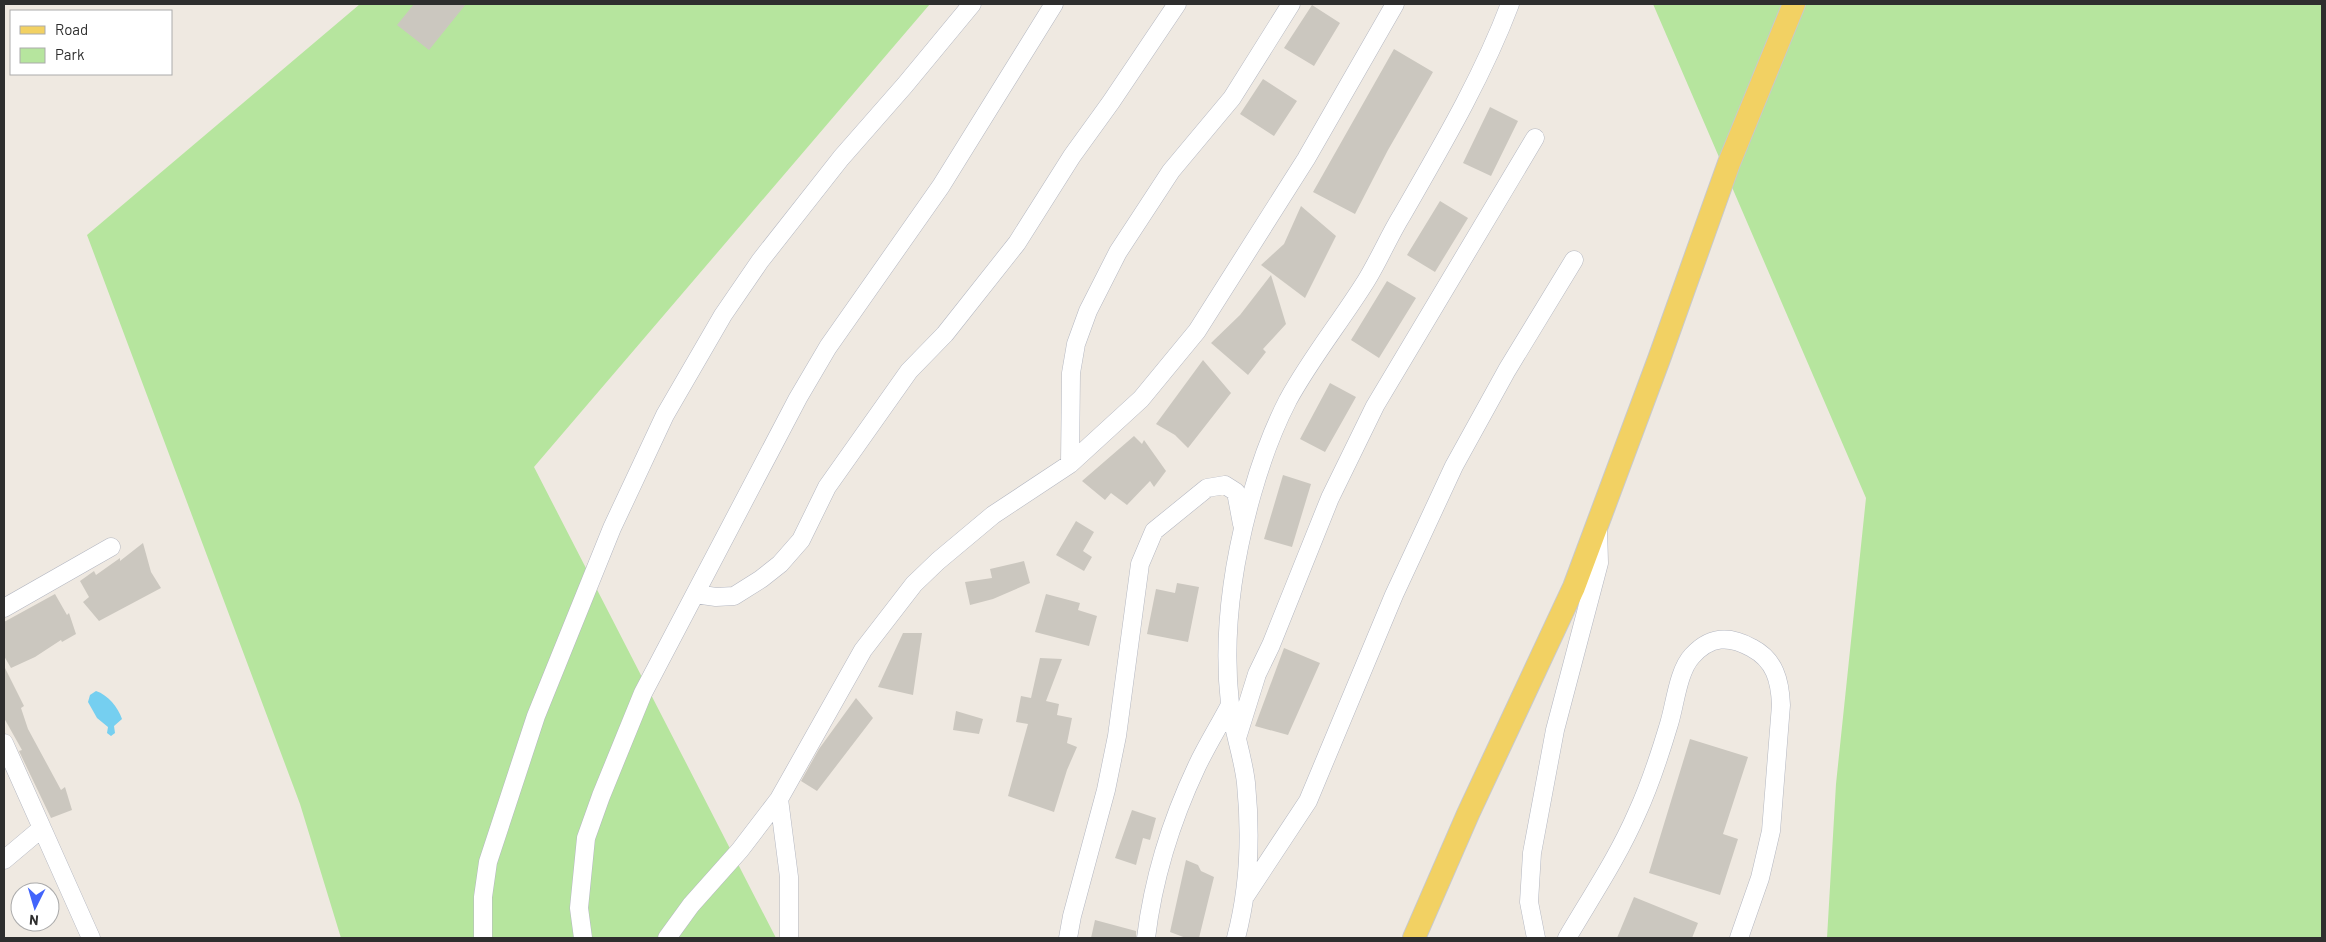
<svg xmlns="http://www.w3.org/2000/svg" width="2326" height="942" font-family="Barlow,sans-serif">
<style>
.green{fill:#b6e59e}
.water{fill:#75cff0}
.building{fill:#cbc7bf}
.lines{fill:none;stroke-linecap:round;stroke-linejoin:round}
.minor-casing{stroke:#b4b7c1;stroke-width:19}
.major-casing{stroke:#c9c9c9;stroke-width:24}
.minor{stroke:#fff;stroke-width:18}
.major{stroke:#f2d163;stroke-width:22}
</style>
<rect width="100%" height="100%" fill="#efe9e1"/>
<!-- green -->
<path class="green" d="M 360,4 L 930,4 L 534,467 L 776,938 L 341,938 L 300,804 L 87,235 Z
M 1653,4 L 2322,4 L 2322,938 L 1827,938 L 1836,784 L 1866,498 Z"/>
<!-- water -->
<path class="water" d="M 96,691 C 108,695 118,707 122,719 L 114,726 L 115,733 L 111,736 L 107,733 L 108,727 L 97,718 L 88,702 L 90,695 Z"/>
<!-- building -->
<path class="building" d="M 414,4 L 466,4 L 429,50 L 397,25 Z
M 1312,5 L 1340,23 L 1314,66 L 1284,48 Z
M 1394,49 L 1433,72 L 1388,150 L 1355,214 L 1313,192 Z
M 1263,79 L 1297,101 L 1274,136 L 1240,114 Z
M 1490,107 L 1518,121 L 1491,176 L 1463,163 Z
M 1440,201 L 1468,218 L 1435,272 L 1407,255 Z
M 1301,206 L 1336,236 L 1305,298 L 1261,265 L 1284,244 Z
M 1271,275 L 1286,324 L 1263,349 L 1266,352 L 1248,375 L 1211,343 L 1240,315 Z
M 1387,281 L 1416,298 L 1379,358 L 1351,340 Z
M 1203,360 L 1231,393 L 1188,448 L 1175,435 L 1156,424 Z
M 1330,383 L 1356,397 L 1325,452 L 1300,439 Z
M 1134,436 L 1142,444 L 1144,440 L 1166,471 L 1154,487 L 1150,481 L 1127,505 L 1111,493 L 1105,500 L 1082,481 Z
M 1283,475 L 1311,484 L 1292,547 L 1264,539 Z
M 1076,521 L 1094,532 L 1083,551 L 1092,557 L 1084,571 L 1056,555 Z
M 143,543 L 151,572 L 161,588 L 99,621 L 83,602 L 89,597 L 80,581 L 94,571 L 96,575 L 120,558 L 120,561 Z
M 1024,561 L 1030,583 L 993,599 L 970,605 L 965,582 L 992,578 L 990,569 Z
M 1177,583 L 1199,587 L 1188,642 L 1147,634 L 1156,589 L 1175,593 Z
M 55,594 L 67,615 L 69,613 L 76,634 L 62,642 L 61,640 L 35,657 L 11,668 L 4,656 L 4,622 Z
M 1046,594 L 1080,603 L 1078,610 L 1097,616 L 1089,646 L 1035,632 Z
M 903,633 L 922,633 L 913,695 L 878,687 Z
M 1284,648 L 1320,663 L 1288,735 L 1255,726 Z
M 1040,658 L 1062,659 L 1046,701 L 1059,704 L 1057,715 L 1072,718 L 1067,743 L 1077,747 L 1067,770 L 1054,812 L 1008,796 L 1028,724 L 1016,722 L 1021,696 L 1031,698 Z
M 4,666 L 24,706 L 21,708 L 28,729 L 61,790 L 65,787 L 72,810 L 51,818 L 19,751 L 22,750 L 4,718 Z
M 856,698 L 873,718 L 817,791 L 801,781 L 819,749 Z
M 956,711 L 983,719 L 979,734 L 953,730 Z
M 1690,739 L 1748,757 L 1723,834 L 1738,839 L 1720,895 L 1649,873 Z
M 1132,810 L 1156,818 L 1150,840 L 1143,838 L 1136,865 L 1115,858 Z
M 1186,860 L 1198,865 L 1201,871 L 1214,877 L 1199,938 L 1186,938 L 1170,932 Z
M 1634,897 L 1698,923 L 1692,938 L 1617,938 Z
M 1095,920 L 1136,931 L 1136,938 L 1091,938 Z"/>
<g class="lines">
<defs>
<path id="minor" d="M 1070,464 L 1071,373 L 1076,344 L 1088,311 L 1118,252 L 1171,171 L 1232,98 L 1291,4
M 695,594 L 798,398 L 828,347 L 941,186 L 1054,4
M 4,608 L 111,547
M 1237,738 L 1257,674 L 1271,645 L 1330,498 L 1375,406 L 1535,138
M 4,743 L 91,938
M 779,799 L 789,877 L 789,938
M 4,860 L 42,828
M 1246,895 L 1308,801 L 1394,595 L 1454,466 L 1507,370 L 1574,260
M 483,938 L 483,897 L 488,862 L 536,716 L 612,528 L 665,415 L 723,315 L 760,261 L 841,158 L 905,85 L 972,4
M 583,938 L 579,908 L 586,838 L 601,796 L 643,693 L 695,594 L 716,597 L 734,596 L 761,579 L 780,564 L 801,540 L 827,487 L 909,371 L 945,334 L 1017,243 L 1072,156 L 1111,102 L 1177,4
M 667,938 L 691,905 L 740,850 L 779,799 L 863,650 L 914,584 L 938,561 L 993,515 L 1070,464 L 1141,399 L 1197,331 L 1306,159 L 1395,4
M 1068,938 L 1072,916 L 1106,790 L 1117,736 L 1140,564 L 1154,531 L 1207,488 L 1225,485 L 1236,492 L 1242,524
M 1146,938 C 1153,880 1172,819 1197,766 C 1207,745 1219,726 1230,705
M 1236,938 C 1249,889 1251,834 1246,783 C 1243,756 1233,730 1230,704 C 1222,633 1233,561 1252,494 C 1261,462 1273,429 1288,400 C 1311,358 1341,321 1366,281 C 1379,260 1389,236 1402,215 C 1441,147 1482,78 1510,4
M 1536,938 L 1529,902 L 1532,853 L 1555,730 L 1599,563 L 1598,527
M 1567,938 C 1591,897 1618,857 1637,813 C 1650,785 1660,754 1669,724 C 1675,705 1678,671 1692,656 C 1710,636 1729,635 1752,648 C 1775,660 1780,681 1781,705 L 1771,831 L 1760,878 L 1739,938"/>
<path id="major" d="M 1414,938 L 1468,814 L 1574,587 L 1659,359 L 1729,163 L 1794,4"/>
</defs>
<!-- minor casing -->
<use href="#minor" class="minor-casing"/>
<!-- major casing -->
<use href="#major" class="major-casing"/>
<!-- minor -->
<use href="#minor" class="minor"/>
<!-- major -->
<use href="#major" class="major"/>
</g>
<!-- border -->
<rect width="2326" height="942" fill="none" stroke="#2e2e2e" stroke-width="10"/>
<!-- legend -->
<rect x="10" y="10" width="162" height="65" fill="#ffffff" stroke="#ababab"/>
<rect x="20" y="26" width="25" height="8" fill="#f2d163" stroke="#ababab"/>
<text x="55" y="35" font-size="15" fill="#2e2e2e">Road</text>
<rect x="20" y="48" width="25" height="15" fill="#b6e59e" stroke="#ababab"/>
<text x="55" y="60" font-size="15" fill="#2e2e2e">Park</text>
<!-- north arrow -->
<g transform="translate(35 907) rotate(185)"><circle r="24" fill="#ffffff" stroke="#ababab"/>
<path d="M0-4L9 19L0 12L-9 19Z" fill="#4264fb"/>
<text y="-8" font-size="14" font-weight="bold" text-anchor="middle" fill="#2e2e2e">N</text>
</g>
</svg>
